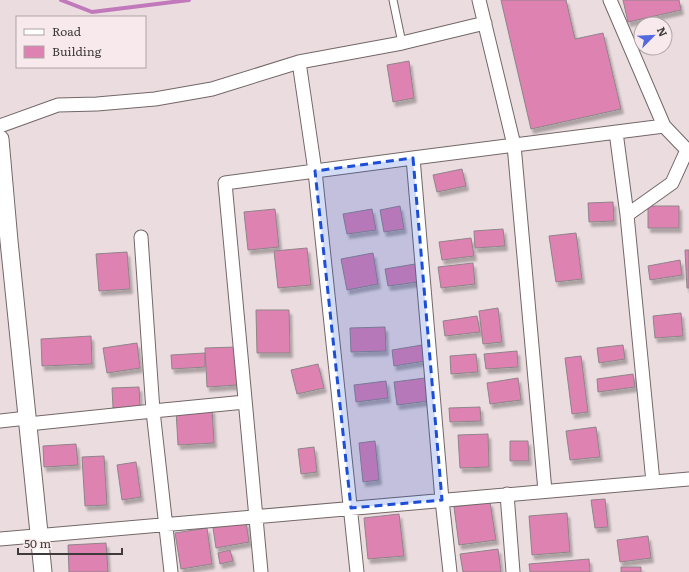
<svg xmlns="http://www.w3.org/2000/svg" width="689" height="572" font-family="Literata,serif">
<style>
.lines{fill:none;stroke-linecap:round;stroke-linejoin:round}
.stream{stroke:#c179bc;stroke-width:4}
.building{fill:#de82b2;stroke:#8f8489;filter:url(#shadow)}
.service-casing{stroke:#736768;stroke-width:9}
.minor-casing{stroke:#736768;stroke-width:15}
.tertiary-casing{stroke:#736768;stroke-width:19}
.service{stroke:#fff;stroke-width:7}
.minor{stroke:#fff;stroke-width:13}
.tertiary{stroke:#fff;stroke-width:17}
.marked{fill:#1d4ed8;fill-opacity:0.2;stroke:#1d4ed8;stroke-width:3;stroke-dasharray:8 5;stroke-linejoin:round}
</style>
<defs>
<filter id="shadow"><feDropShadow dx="2.5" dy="4.5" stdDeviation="1" flood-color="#0004"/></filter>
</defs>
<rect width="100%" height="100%" fill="#ebdddf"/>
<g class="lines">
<!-- stream -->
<path class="stream" d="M 61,0 L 92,12 L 189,0"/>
</g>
<!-- building -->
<path class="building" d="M 501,0 L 566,0 L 575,39 L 603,33 L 621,109 L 531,129 Z
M 623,0 L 679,0 L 681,10 L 628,22 Z
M 409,61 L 414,98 L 393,102 L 387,65 Z
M 462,169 L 466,186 L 437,192 L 433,175 Z
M 613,202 L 614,221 L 589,222 L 588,203 Z
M 400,206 L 404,229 L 384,232 L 380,210 Z
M 648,206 L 679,206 L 679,228 L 648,228 Z
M 275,209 L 279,247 L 248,250 L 244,212 Z
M 372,209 L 376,230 L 347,234 L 343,214 Z
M 503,229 L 505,246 L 475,248 L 474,231 Z
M 576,233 L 582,279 L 556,282 L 549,236 Z
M 471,238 L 474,256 L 442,260 L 439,242 Z
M 307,248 L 311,285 L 278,288 L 274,251 Z
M 685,250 L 689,250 L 689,288 L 687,288 Z
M 127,252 L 130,289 L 99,291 L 96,254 Z
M 373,253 L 378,284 L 347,290 L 341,259 Z
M 680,260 L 682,275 L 650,280 L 648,266 Z
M 473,263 L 475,284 L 441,288 L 438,267 Z
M 415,264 L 418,282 L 388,286 L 385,269 Z
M 498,308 L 502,342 L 483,344 L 479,311 Z
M 256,310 L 289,310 L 290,353 L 257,353 Z
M 681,313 L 683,336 L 655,338 L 653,316 Z
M 477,316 L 480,332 L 445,336 L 443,321 Z
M 385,327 L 386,351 L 351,352 L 350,328 Z
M 91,336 L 92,364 L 42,366 L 41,339 Z
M 137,343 L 140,368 L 107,373 L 103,348 Z
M 422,345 L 425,361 L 394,366 L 392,350 Z
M 623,345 L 625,359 L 599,363 L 597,348 Z
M 236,347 L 237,385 L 207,387 L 205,348 Z
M 517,351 L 518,367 L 486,369 L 484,354 Z
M 205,353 L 205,367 L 172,369 L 171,355 Z
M 476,354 L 478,372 L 451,374 L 450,356 Z
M 581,356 L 588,412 L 572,414 L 565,358 Z
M 318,364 L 324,388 L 297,394 L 291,370 Z
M 633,374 L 635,387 L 598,392 L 597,379 Z
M 425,378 L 428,401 L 397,405 L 394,382 Z
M 518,378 L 521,400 L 490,404 L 487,383 Z
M 386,381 L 388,398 L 356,402 L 354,385 Z
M 139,387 L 140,407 L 113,408 L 112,388 Z
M 480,407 L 481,421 L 450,422 L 449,408 Z
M 212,409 L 214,443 L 178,445 L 176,411 Z
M 596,427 L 600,457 L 570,460 L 566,431 Z
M 488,434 L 489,467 L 460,468 L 458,435 Z
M 375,441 L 379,480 L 363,482 L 359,443 Z
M 510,441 L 528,441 L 529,461 L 510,461 Z
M 76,444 L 78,465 L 44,467 L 43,446 Z
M 314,447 L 317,472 L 301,474 L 298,449 Z
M 104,456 L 107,505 L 85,506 L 82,457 Z
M 136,462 L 141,497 L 122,500 L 117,465 Z
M 605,499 L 608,527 L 595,528 L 591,500 Z
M 490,502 L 496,540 L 459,545 L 454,507 Z
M 567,513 L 570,552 L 532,555 L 529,516 Z
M 399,514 L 404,556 L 368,559 L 364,518 Z
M 246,522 L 249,542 L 216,548 L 213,528 Z
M 207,528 L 212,564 L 181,569 L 175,533 Z
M 648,536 L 651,558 L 620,562 L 617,540 Z
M 106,543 L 108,572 L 69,572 L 68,545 Z
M 498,549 L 501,572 L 463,572 L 460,554 Z
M 230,550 L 233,561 L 220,564 L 218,553 Z
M 589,559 L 590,572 L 530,572 L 529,564 Z
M 621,567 L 641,567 L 641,572 L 621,572 Z"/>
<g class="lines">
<defs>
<path id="service" d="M 393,0 L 402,43"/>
<path id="minor" d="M 479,0 L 514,145 L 545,491
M 610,0 L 664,126 L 687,150 L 689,150
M 299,62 L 315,171 L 357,572
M 0,126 L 58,105 L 97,104 L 155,99 L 212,89 L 299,62 L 402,43 L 485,23
M 616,132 L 627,215 L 653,482
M 413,158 L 442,500 L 450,572
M 627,215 L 672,183 L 687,150
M 141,237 L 153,411 L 245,402
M 0,421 L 27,418
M 28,424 L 153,411 L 171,572
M 507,494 L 513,572
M 0,539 L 689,479
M 261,572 L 225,183 L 413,158 L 664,126"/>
<path id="tertiary" d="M 0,139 L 9,241 L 43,572"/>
</defs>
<!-- service casing -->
<use href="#service" class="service-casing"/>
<!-- minor casing -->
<use href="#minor" class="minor-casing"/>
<!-- tertiary casing -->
<use href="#tertiary" class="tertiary-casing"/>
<!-- service -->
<use href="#service" class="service"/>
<!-- minor -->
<use href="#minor" class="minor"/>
<!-- tertiary -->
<use href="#tertiary" class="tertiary"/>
</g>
<!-- marked area -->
<path class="marked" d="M 413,158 L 442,500 L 351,508 L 315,171 Z"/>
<!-- legend -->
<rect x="16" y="16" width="130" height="52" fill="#f8eaec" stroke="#aea4a5"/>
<rect x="24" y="29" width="20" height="6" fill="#ffffff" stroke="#aea4a5"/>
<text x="52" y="36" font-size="12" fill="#3f3a3b">Road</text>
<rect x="24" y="46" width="20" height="12" fill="#de82b2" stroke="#aea4a5"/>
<text x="52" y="56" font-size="12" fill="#3f3a3b">Building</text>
<!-- north arrow -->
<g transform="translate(653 36) rotate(66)"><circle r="19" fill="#f8eaec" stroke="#aea4a5"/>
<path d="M0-3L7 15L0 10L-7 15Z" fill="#5469df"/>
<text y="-6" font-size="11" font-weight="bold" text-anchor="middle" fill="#3f3a3b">N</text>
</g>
<!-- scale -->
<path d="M18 548v6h104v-6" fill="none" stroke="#3f3a3b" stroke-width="2"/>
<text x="24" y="548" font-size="12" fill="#3f3a3b" stroke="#f8eaec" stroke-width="3" paint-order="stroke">50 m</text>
</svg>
